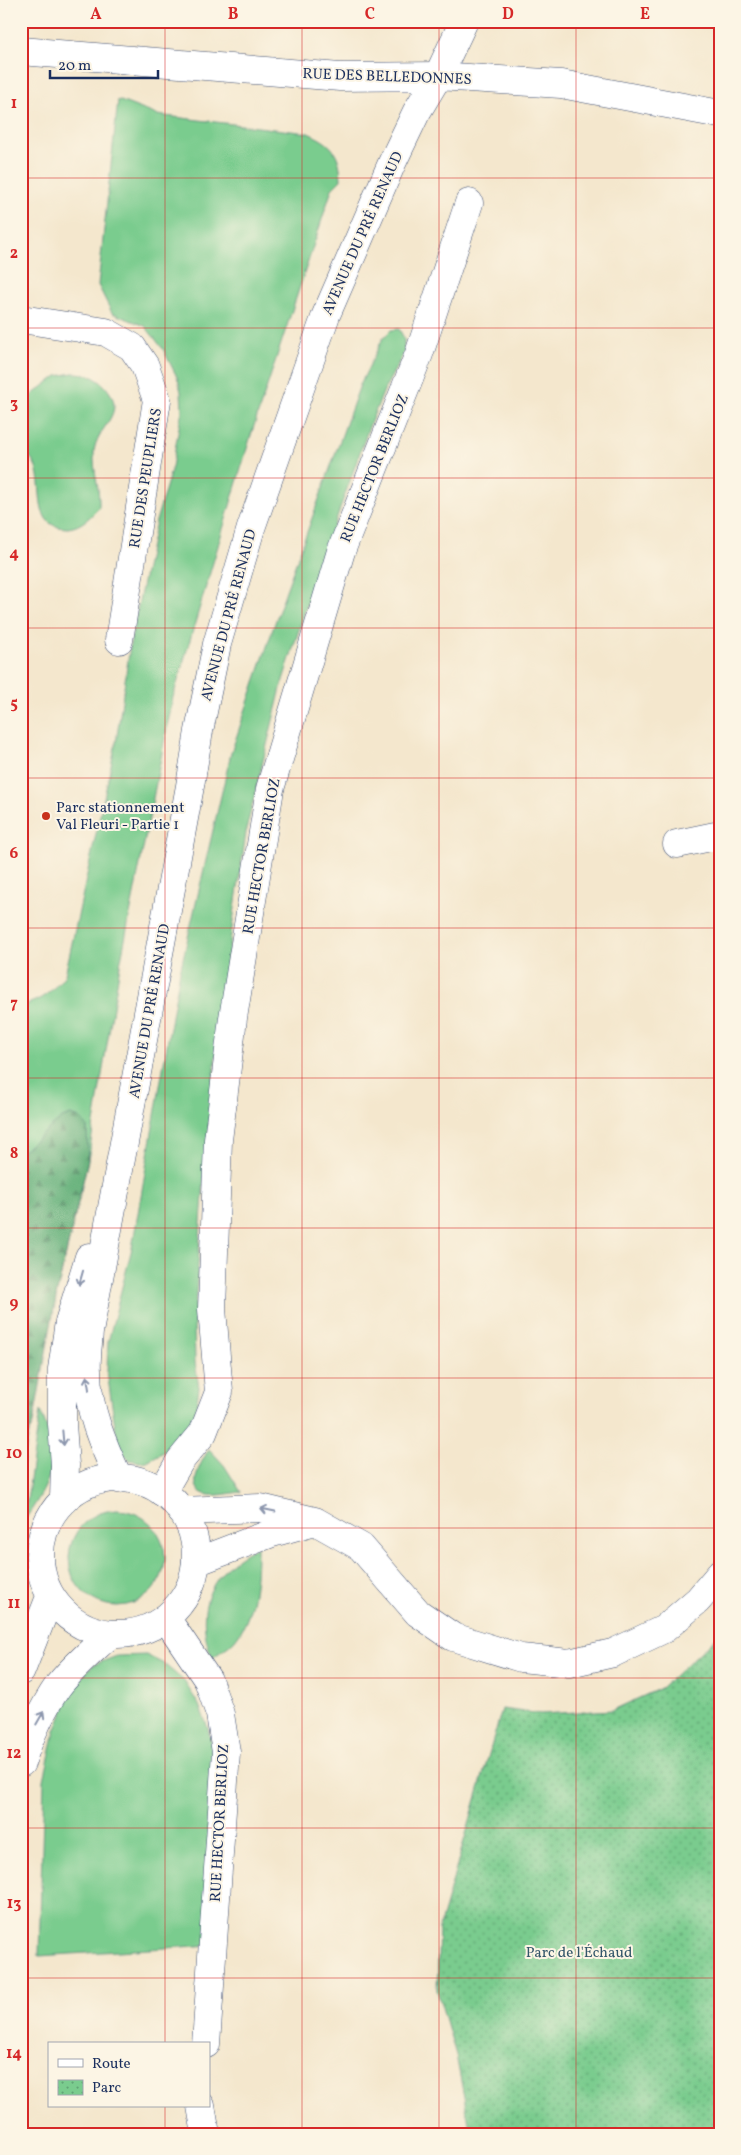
<svg xmlns="http://www.w3.org/2000/svg" width="741" height="2155" font-family="Vollkorn,serif">
<style>
.grass{fill:#7acc8e;stroke:#4a7e76}
.forest{fill:url(#forest-firs);stroke:#3f706c}
.park{fill:url(#park-dots);stroke:#4a7e76}
.lines{fill:none;stroke-linecap:round;stroke-linejoin:round}
.street-casing{stroke:#3c4b6f;stroke-width:29}
.secondary-casing{stroke:#3c4b6f;stroke-width:29}
.street{stroke:#fff;stroke-width:28}
.secondary{stroke:#fff;stroke-width:28}
.oneway{stroke:#8d97ae}
.grid{fill:none;stroke:#d62828;stroke-width:1;stroke-opacity:0.55}
.poi-dot{fill:#c8321e;stroke:#fcf5e5;stroke-width:2}
.labels{text-anchor:middle;stroke-width:4;stroke-linejoin:round;paint-order:stroke}
.street-label{font-size:15px;fill:#1b2f5e;stroke:#fcf5e5}
.poi-label{font-size:15px;fill:#1b2f5e;stroke:#fcf5e5;text-anchor:start}
.park-label{font-size:15px;fill:#33566a;stroke:#fcf5e5}
.neatline{fill:none;stroke:#d62828;stroke-width:2}
.grid-label{font-size:16px;text-anchor:middle;font-weight:bold;fill:#d62828}
</style>
<defs>
<pattern id="forest-firs" width="22" height="20" patternUnits="userSpaceOnUse" patternTransform="scale(1.25)"><rect width="22" height="20" fill="#63b079"/><path d="M5 1l3.5 6h-7zM16 11l3.5 6h-7z" fill="#519066"/></pattern>
<pattern id="park-dots" width="8" height="8" patternUnits="userSpaceOnUse" patternTransform="scale(1.25)"><rect width="8" height="8" fill="#7acc8e"/><path d="M2 2h.1M6 6h.1" fill="none" stroke="#63a677" stroke-width="1.8" stroke-linecap="round"/></pattern>
</defs>
<rect width="100%" height="100%" fill="#fcf5e5"/>
<filter id="ink" filterUnits="userSpaceOnUse"><feTurbulence type="fractalNoise" baseFrequency=".02" numOctaves="2"/><feDisplacementMap in="SourceGraphic" scale="10" xChannelSelector="R" yChannelSelector="G"/><feConvolveMatrix kernelMatrix="1 2 1 2 8 2 1 2 1" color-interpolation-filters="sRGB"/></filter>
<filter id="wash" filterUnits="userSpaceOnUse"><feTurbulence type="fractalNoise" baseFrequency=".0096" numOctaves="4" result="noise"/><feDisplacementMap in="SourceGraphic" scale="20" xChannelSelector="R" yChannelSelector="G"/><feGaussianBlur stdDeviation="1.12" result="paint"/><feColorMatrix in="noise" values="0 0 0 0 0 0 0 0 0 0 0 0 0 0 0 0 0 1.4 0 .05"/><feComposite in="paint" operator="in"/></filter>
<g filter="url(#wash)">
<rect width="100%" height="100%" fill="#f4e7cd"/>
<!-- grass -->
<path class="grass" d="M 118,100 L 157,115 L 308,133 C 333,144 340,153 341,180 L 332,189 L 251,435 L 173,697 L 120,965 L 88,1160 L 57,1292 L 21,1474 L 21,1006 C 42,1000 52,992 65,975 L 116,743 L 131,639 L 156,521 L 172,467 L 182,410 L 181,392 L 178,379 L 163,349 L 145,326 L 112,313 L 98,285 Z
M 399,329 L 404,338 L 404,353 L 385,388 L 370,424 L 315,579 L 283,680 L 247,826 L 221,1003 L 205,1166 L 194,1323 L 195,1362 L 199,1388 L 195,1416 L 171,1448 L 147,1461 L 140,1462 L 130,1460 L 124,1455 L 117,1439 L 107,1372 L 108,1342 L 132,1248 L 179,976 L 231,753 L 284,596 L 360,385 L 383,338 L 391,330 Z
M 73,373 C 86,373 94,376 104,385 C 131,414 95,426 94,453 C 93,471 100,489 99,507 C 92,516 81,527 68,528 C 21,529 56,464 21,451 L 21,403 L 57,376 Z
M 40,1411 C 62,1461 53,1478 24,1521 Z
M 209,1449 L 224,1465 L 241,1492 C 231,1493 219,1496 209,1495 C 183,1491 202,1461 209,1449 Z
M69 1558a48 48 0 1 1 96 0a48 48 0 1 1-96 0Z
M 257,1547 C 257,1578 255,1616 234,1641 C 228,1647 219,1653 212,1658 C 193,1609 210,1570 257,1547 Z
M 21,1574 C 31,1603 30,1613 21,1642 Z
M 146,1655 L 164,1664 L 184,1681 L 199,1705 L 208,1728 L 217,1769 L 212,1945 L 39,1956 L 44,1780 L 55,1731 L 75,1684 L 93,1665 L 117,1656 Z"/>
<!-- forest -->
<path class="forest" d="M 71,1115 L 80,1118 L 87,1126 L 88,1160 L 57,1292 L 33,1424 L 21,1448 L 21,1152 L 62,1118 Z"/>
<!-- park -->
<path class="park" d="M 720,1634 L 720,2134 L 471,2134 L 456,2055 L 437,1990 L 439,1928 L 502,1709 L 541,1714 L 613,1710 L 661,1688 Z"/>
</g>
<g filter="url(#ink)">
<g class="lines">
<defs>
<path id="street" d="M 438,76 L 464,21
M 21,319 L 106,332 L 132,347 L 145,366 L 157,400 L 119,640
M 677,844 L 720,835
M 162,1492 L 180,1461 L 203,1433 L 219,1392 L 212,1309 L 218,1140 L 233,1018 L 270,789 L 341,551 L 419,354 L 469,203
M 181,1511 L 261,1508 L 315,1521 L 361,1547 L 418,1613 L 453,1637 L 521,1658 L 569,1663 L 613,1653 L 664,1629 L 698,1600 L 720,1574
M 196,1562 L 272,1533 L 315,1521
M 166,1618 L 208,1680 L 220,1714 L 226,1752 L 206,2044
M 201,2106 L 206,2134"/>
<path id="secondary" d="M 21,51 L 340,77 L 438,76 L 561,84 L 720,114
M40 1556a78 78 0 1 1 156 0a78 78 0 1 1-156 0Z
M 119,1479 C 103,1445 87,1408 87,1371 C 86,1358 88,1345 89,1332 L 190,786 L 199,731 L 217,644 L 251,528 L 326,315 L 392,163 L 416,113 L 438,76
M 64,1500 L 65,1465 L 62,1424 L 62,1369 L 69,1322 L 89,1257
M 21,1671 L 50,1597
M 21,1763 C 30,1736 42,1709 58,1686 C 73,1667 92,1651 110,1634"/>
</defs>
<!-- street casing -->
<use href="#street" class="street-casing"/>
<!-- secondary casing -->
<use href="#secondary" class="secondary-casing"/>
<!-- street -->
<use href="#street" class="street"/>
<!-- secondary -->
<use href="#secondary" class="secondary"/>
</g>
<!-- one-way arrows -->
<defs><path id="oneway-shaft" d="M-6 0H5M1.5-3L5.5 0L1.5 3" fill="none" stroke-width="1.6" stroke-linecap="round" stroke-linejoin="round" transform="scale(1.25)"/></defs>
<g class="oneway">
<use href="#oneway-shaft" transform="translate(81 1278) rotate(106)"/>
<use href="#oneway-shaft" transform="translate(88 1383) rotate(-99)"/>
<use href="#oneway-shaft" transform="translate(63 1438) rotate(85)"/>
<use href="#oneway-shaft" transform="translate(268 1510) rotate(-168)"/>
<use href="#oneway-shaft" transform="translate(40 1718) rotate(-60)"/>
</g>
</g>
<!-- grid -->
<path class="grid" d="M 165,21 L 165,2044M 302,21 L 302,2134M 439,21 L 439,2134M 576,21 L 576,2134M 21,178 L 720,178M 21,328 L 720,328M 21,478 L 720,478M 21,628 L 720,628M 21,778 L 720,778M 21,928 L 720,928M 21,1078 L 720,1078M 21,1228 L 720,1228M 21,1378 L 720,1378M 21,1528 L 720,1528M 21,1678 L 720,1678M 21,1828 L 720,1828M 21,1978 L 720,1978M 165,2106 L 165,2134"/>
<!-- markers -->
<circle class="poi-dot" cx="46" cy="816" r="5"/>
<g class="labels">
<!-- street labels -->
<g class="street-label">
<text transform="translate(387 76) rotate(2)" y="5">RUE DES BELLEDONNES</text>
<text transform="translate(362 233) rotate(-66)" y="5">AVENUE DU PRÉ RENAUD</text>
<text transform="translate(374 468) rotate(-68)" y="5">RUE HECTOR BERLIOZ</text>
<text transform="translate(145 478) rotate(-81)" y="5">RUE DES PEUPLIERS</text>
<text transform="translate(228 615) rotate(-75)" y="5">AVENUE DU PRÉ RENAUD</text>
<text transform="translate(261 856) rotate(-80)" y="5">RUE HECTOR BERLIOZ</text>
<text transform="translate(149 1011) rotate(-80)" y="5">AVENUE DU PRÉ RENAUD</text>
<text transform="translate(219 1823) rotate(-87)" y="5">RUE HECTOR BERLIOZ</text>
</g>
<!-- poi labels -->
<g class="poi-label">
<text x="56" y="812">Parc stationnement<tspan x="56" dy="17">Val Fleuri - Partie 1</tspan></text>
</g>
<!-- park labels -->
<g class="park-label">
<text x="579" y="1957">Parc de l'Échaud</text>
</g>
</g>
<!-- margin -->
<rect width="741" height="2155" fill="none" stroke="#fcf5e5" stroke-width="55"/>
<!-- legend -->
<rect x="48" y="2042" width="162" height="65" fill="#fcf5e5" stroke="#a2a6af"/>
<rect x="58" y="2059" width="25" height="8" fill="#ffffff" stroke="#a2a6af"/>
<text x="92" y="2068" font-size="15" fill="#1b2f5e">Route</text>
<rect x="58" y="2080" width="25" height="15" fill="url(#park-dots)" stroke="#a2a6af"/>
<text x="92" y="2092" font-size="15" fill="#1b2f5e">Parc</text>
<!-- scale -->
<path d="M50 70v8h108v-8" fill="none" stroke="#1b2f5e" stroke-width="2.5"/>
<text x="58" y="70" font-size="15" fill="#1b2f5e" stroke="#fcf5e5" stroke-width="4" paint-order="stroke">20 m</text>
<rect x="28" y="28" width="686" height="2100" class="neatline"/>
<g class="grid-label">
<text x="96" y="19">A</text>
<text x="233" y="19">B</text>
<text x="370" y="19">C</text>
<text x="508" y="19">D</text>
<text x="645" y="19">E</text>
<text x="14" y="108">1</text>
<text x="14" y="258">2</text>
<text x="14" y="408">3</text>
<text x="14" y="558">4</text>
<text x="14" y="708">5</text>
<text x="14" y="858">6</text>
<text x="14" y="1008">7</text>
<text x="14" y="1158">8</text>
<text x="14" y="1308">9</text>
<text x="14" y="1458">10</text>
<text x="14" y="1608">11</text>
<text x="14" y="1758">12</text>
<text x="14" y="1908">13</text>
<text x="14" y="2058">14</text>
</g>
</svg>
